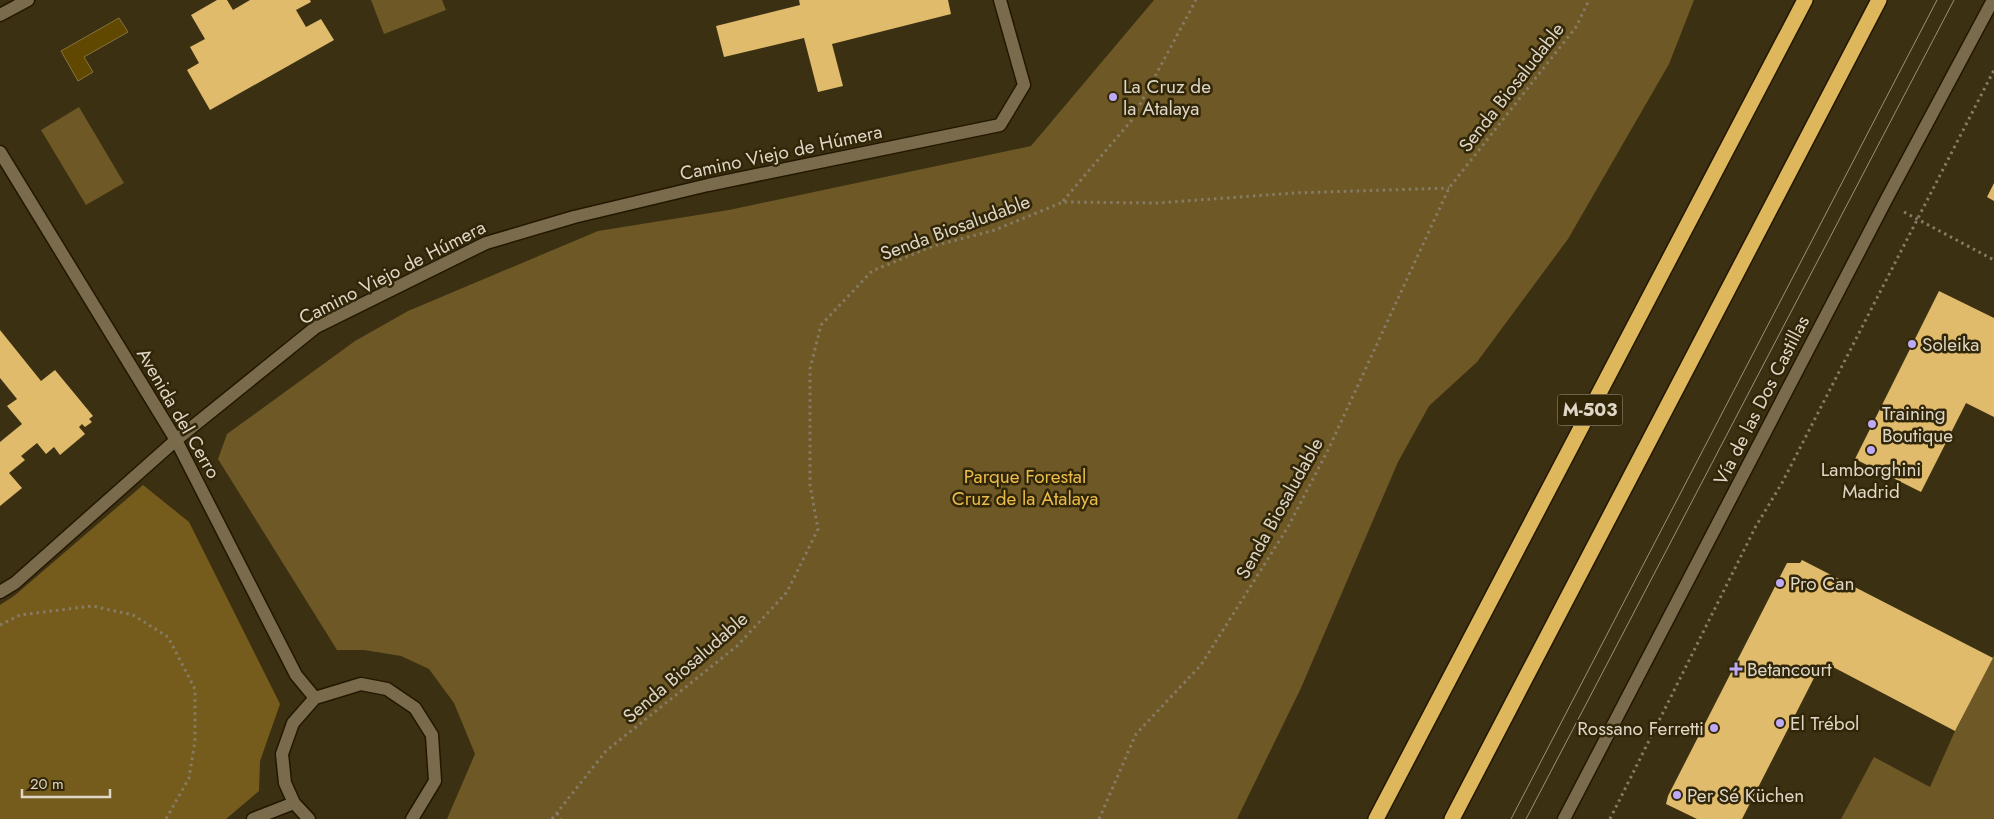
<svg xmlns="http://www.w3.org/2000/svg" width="1994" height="819" font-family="Jost,sans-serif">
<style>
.green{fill:#6d5826}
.forest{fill:#765c1c}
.water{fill:#614800;stroke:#86733b}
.building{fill:#dfbb6b}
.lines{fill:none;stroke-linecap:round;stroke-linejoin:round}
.minor-casing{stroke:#231700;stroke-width:15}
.motorway-casing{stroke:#231700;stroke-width:18}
.path{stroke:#867c65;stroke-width:3;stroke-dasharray:2.5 4;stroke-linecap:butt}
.minor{stroke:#796b4c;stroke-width:12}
.motorway{stroke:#deb65b;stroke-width:15}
.tram{stroke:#9a907b;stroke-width:1}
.poi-dot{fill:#bda9f5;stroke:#322608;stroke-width:2}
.labels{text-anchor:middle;stroke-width:5;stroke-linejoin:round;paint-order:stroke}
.shield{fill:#322608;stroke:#aaa18d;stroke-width:1}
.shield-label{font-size:18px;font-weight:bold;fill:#ded6c6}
.poi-label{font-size:19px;fill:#ded6c6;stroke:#322608;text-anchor:start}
.street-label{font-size:19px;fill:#ded6c6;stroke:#322608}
.park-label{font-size:19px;fill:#eabc4b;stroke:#322608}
</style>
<rect width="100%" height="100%" fill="#3c3013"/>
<!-- green -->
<path class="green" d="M 371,0 L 442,0 L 446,10 L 384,34 Z
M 1154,0 L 1694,0 L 1669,64 L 1568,239 L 1477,362 L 1429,406 L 1398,462 L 1301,688 L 1237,819 L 447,819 L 475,754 L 454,703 L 429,669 L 401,656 L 364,650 L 337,650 L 218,459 L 227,434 L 355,341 L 408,311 L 598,231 L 729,210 L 1031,146 Z
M 79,107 L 124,183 L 86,205 L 41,130 Z
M 1994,655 L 1994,819 L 1841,819 L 1874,757 L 1930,787 L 1955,731 Z"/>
<!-- forest -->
<path class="forest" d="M 143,485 L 189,522 L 280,704 L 260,761 L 259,791 L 226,819 L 0,819 L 0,605 L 14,596 Z"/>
<!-- water -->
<path class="water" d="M 119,18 L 128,32 L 84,57 L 93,72 L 78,81 L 61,51 Z"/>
<!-- building -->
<path class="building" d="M 217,0 L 227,0 L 233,10 L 250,0 L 310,0 L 311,2 L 296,10 L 306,27 L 321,19 L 334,40 L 210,110 L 187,70 L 199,63 L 190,47 L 205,39 L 191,15 Z
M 799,0 L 948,0 L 951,14 L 832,44 L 843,86 L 818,92 L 804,38 L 724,57 L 716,26 L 800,5 Z
M 1994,183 L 1994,201 L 1987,197 Z
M 1939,291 L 1994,318 L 1994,417 L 1966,403 L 1921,492 L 1855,459 Z
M 0,330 L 41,381 L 55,370 L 93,416 L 89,419 L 92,422 L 85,427 L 82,424 L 79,427 L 85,434 L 60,455 L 54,447 L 46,454 L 37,443 L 21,456 L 25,460 L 9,473 L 22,488 L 0,506 L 0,442 L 22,424 L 7,406 L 17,399 L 0,378 Z
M 1802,560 L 1993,658 L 1955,731 L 1833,667 L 1818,670 L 1742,819 L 1697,819 L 1666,804 L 1668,796 L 1787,563 L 1800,563 Z"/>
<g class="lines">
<defs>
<path id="minor" d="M 0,15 L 28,0
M 0,152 L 176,440 L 296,675 L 315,698
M 0,592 L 15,583 L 176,440 L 316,327 L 486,243 L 574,217 L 708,185 L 1000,125 L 1024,85 L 1000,0
M 253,819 L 294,803
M 309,819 L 294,803 L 285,783 L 282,754 L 293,723 L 315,698 L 361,684 L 387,689 L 415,708 L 432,735 L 435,781 L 412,819
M 1564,819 L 1886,200 L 1993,0"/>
<path id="motorway" d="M 1376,819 L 1805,0
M 1452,819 L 1879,0"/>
</defs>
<!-- minor casing -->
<use href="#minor" class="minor-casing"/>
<!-- motorway casing -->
<use href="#motorway" class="motorway-casing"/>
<!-- path -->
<path class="path" d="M 1063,201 L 1131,121 L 1196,0
M 1904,212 L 1994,260
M 0,625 L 20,615 L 92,606 L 133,615 L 168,637 L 195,689 L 195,741 L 189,778 L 166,819
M 557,813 L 561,819
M 552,819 L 606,751 L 737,646 L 787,592 L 818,529 L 810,485 L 810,369 L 821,325 L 872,271 L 933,246 L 995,230 L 1063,202 L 1157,203 L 1294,193 L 1449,188
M 1099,819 L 1136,734 L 1201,665 L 1288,527 L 1329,448 L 1449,188 L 1576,27 L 1589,0
M 1610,819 L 1756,526 L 1782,483 L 1994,70"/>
<!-- minor -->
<use href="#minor" class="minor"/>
<!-- motorway -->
<use href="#motorway" class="motorway"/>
<!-- tram -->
<path class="tram" d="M 1511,819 L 1937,0
M 1526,819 L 1954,0"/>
</g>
<!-- markers -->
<g class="poi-dot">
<circle cx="1113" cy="97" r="5"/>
<circle cx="1912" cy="344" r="5"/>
<circle cx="1872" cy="424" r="5"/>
<circle cx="1871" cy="450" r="5"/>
<circle cx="1780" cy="583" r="5"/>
<path d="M1733.5 661.5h5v5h5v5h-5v5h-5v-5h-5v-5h5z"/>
<circle cx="1780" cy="723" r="5"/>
<circle cx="1714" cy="728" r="5"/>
<circle cx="1677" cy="795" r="5"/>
</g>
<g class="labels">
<!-- shield labels -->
<rect class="shield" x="1557.5" y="394.5" width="65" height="31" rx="4"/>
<g class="shield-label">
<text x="1590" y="416">M-503</text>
</g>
<!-- poi labels -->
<g class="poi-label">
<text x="1123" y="93">La Cruz de<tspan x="1123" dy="22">la Atalaya</tspan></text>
<text x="1922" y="351">Soleika</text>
<text x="1882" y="420">Training<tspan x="1882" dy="22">Boutique</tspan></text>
<text x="1871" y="476" text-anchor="middle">Lamborghini<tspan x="1871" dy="22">Madrid</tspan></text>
<text x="1790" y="590">Pro Can</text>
<text x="1747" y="676">Betancourt</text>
<text x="1790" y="730">El Trébol</text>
<text x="1704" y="735" text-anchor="end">Rossano Ferretti</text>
<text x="1687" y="802">Per Sé Küchen</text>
</g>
<!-- street labels -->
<g class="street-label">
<text transform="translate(1511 87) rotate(-52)" y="7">Senda Biosaludable</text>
<text transform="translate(781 152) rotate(-12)" y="7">Camino Viejo de Húmera</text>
<text transform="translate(955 227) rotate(-20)" y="7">Senda Biosaludable</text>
<text transform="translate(392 272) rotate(-27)" y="7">Camino Viejo de Húmera</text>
<text transform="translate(1761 400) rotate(-63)" y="7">Vía de las Dos Castillas</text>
<text transform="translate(179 413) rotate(60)" y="7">Avenida del Cerro</text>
<text transform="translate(1279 508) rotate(-61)" y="7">Senda Biosaludable</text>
<text transform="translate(685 667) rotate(-41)" y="7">Senda Biosaludable</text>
</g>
<!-- park labels -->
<g class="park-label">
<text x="1025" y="483">Parque Forestal<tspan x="1025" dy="22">Cruz de la Atalaya</tspan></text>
</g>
</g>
<!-- scale -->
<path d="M22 789v8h88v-8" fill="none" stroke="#ded6c6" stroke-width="2.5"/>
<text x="30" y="789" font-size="15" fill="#ded6c6" stroke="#322608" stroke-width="4" paint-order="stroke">20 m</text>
</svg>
